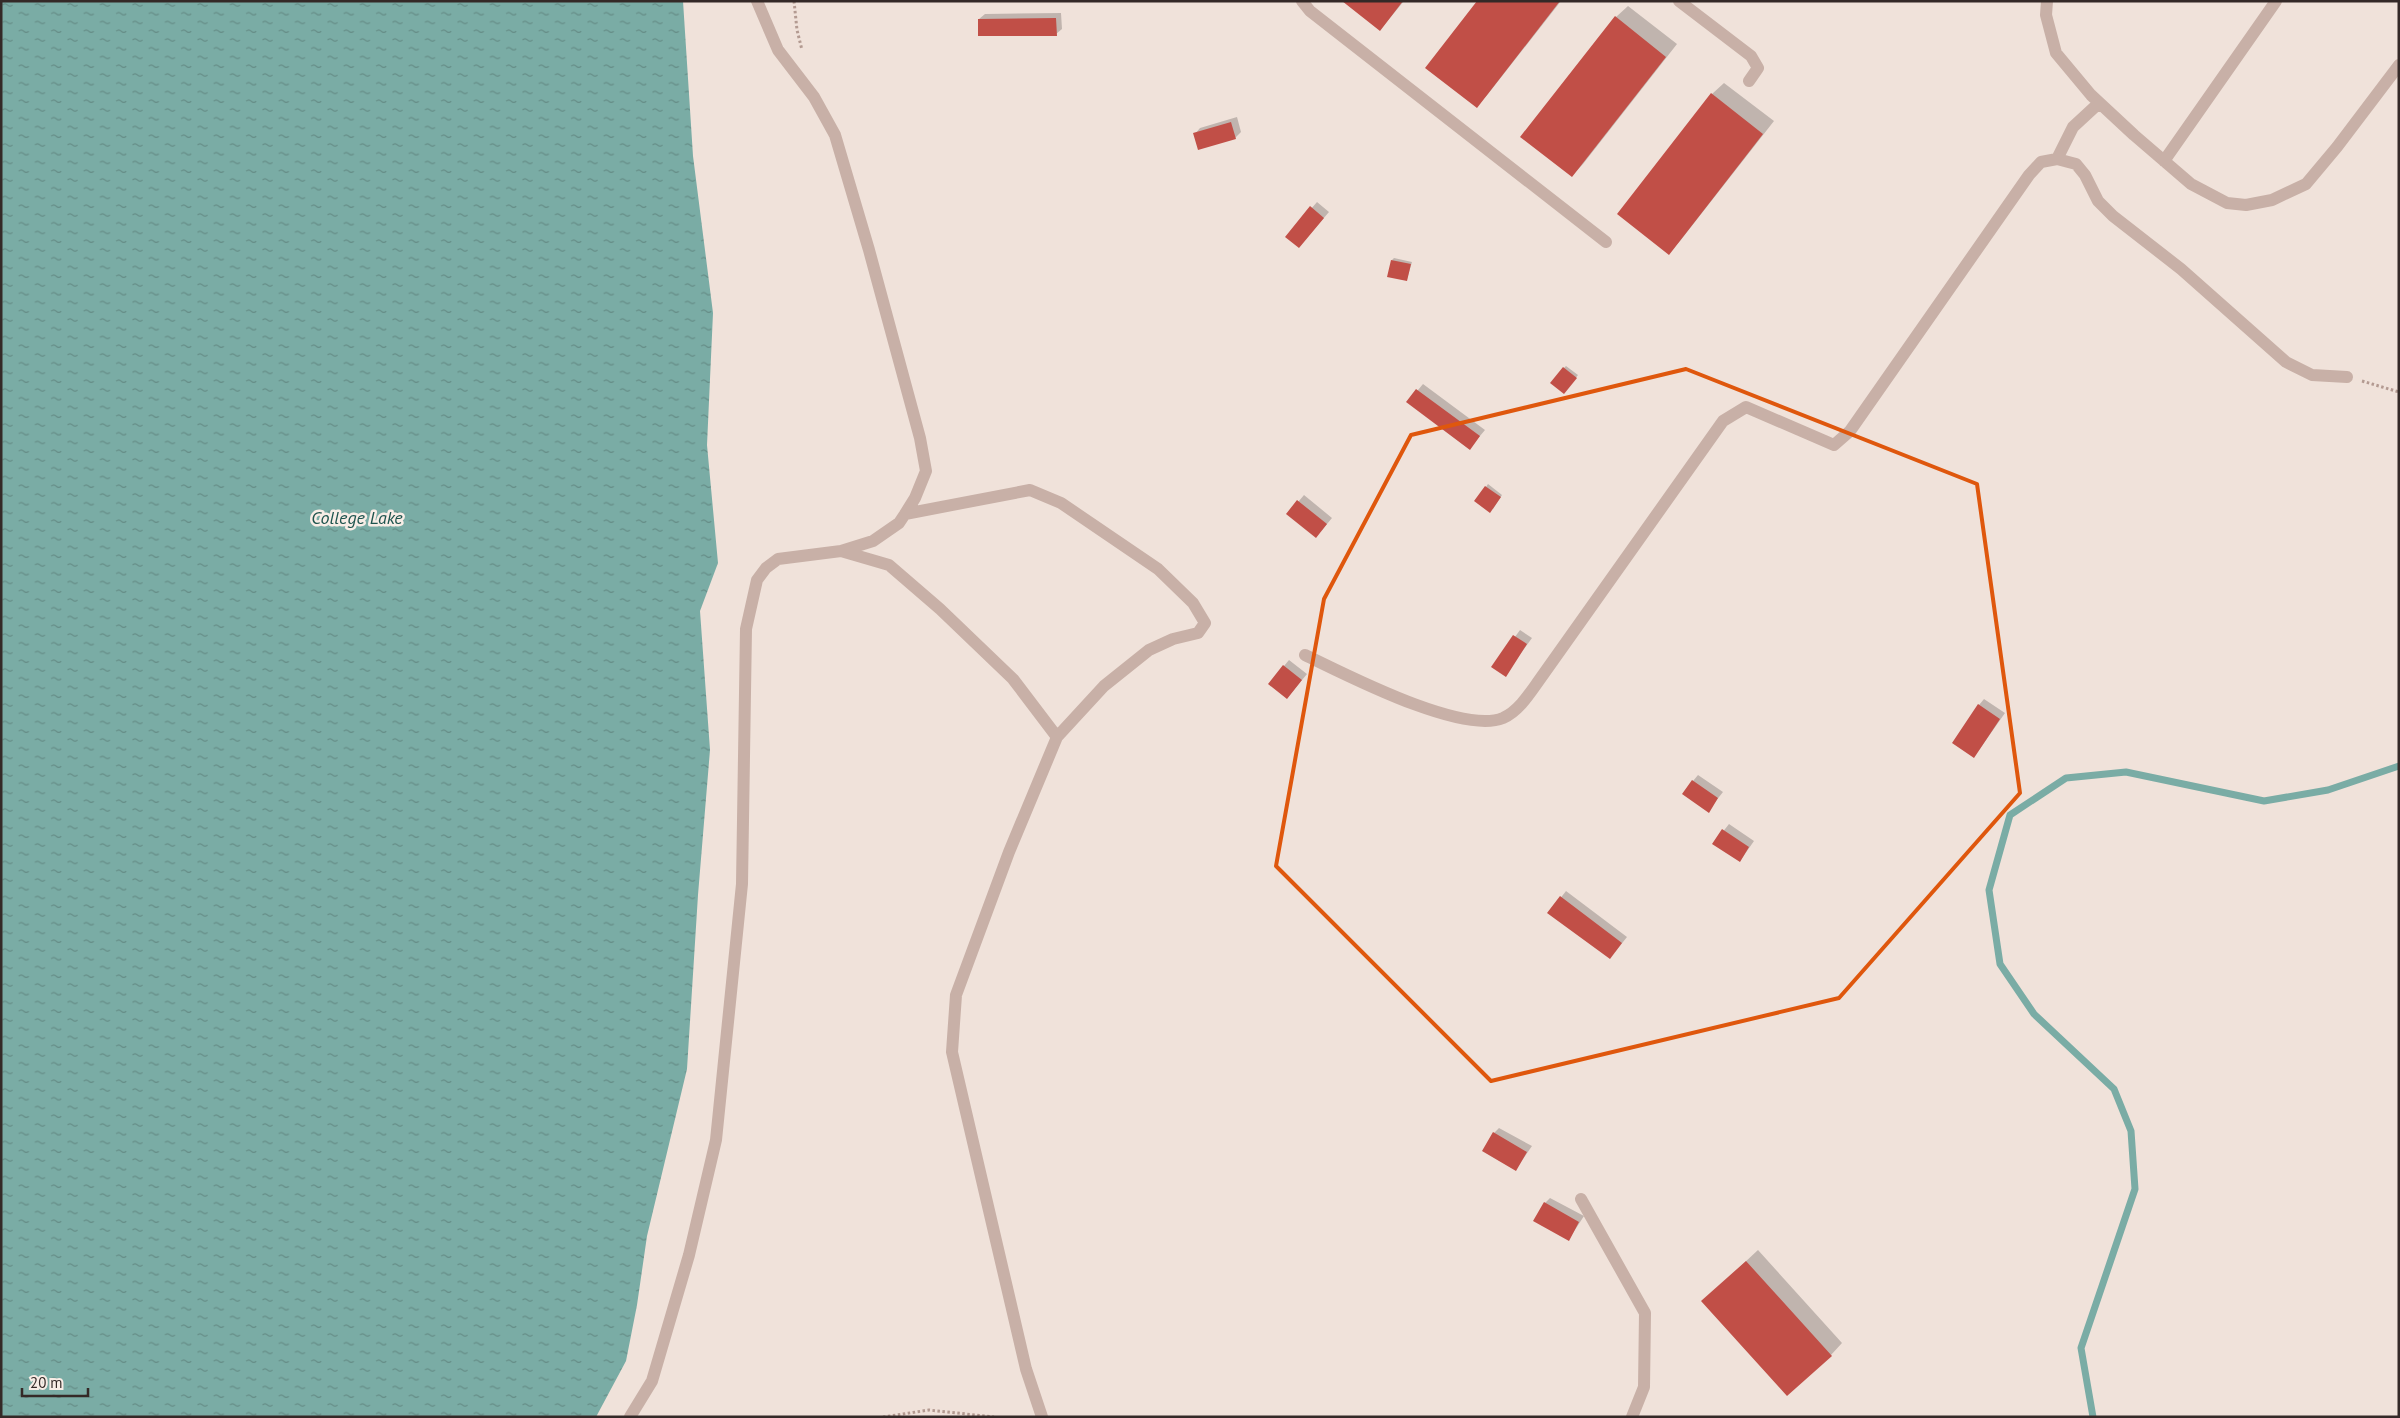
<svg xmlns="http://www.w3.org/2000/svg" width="2400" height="1418" font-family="'PT Sans',sans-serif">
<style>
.water{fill:url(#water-ripples)}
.shadow{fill:#0003}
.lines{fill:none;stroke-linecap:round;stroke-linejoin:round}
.stream{stroke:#7aaca5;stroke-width:7}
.building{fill:#c14f47}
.path{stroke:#b39a91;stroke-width:3;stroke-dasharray:2.5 2.5;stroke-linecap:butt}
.minor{stroke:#c8b0a7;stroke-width:12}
.marked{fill:none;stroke:#df570d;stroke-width:4;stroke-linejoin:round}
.labels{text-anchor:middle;stroke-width:5;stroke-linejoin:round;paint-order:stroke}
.water-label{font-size:18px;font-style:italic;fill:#1e544e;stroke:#f8ede6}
</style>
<defs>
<pattern id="water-ripples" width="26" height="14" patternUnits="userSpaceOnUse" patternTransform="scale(1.25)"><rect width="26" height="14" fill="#7aaca5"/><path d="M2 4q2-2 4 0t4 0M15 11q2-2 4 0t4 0" fill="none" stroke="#658c86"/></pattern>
</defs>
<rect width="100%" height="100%" fill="#f0e2da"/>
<!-- water -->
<path class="water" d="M 1,1 L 683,1 L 693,156 L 713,313 L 707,445 L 718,563 L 700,611 L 710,750 L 698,895 L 687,1069 L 647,1236 L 637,1305 L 626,1361 L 596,1417 L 1,1417 Z"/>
<!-- shadow -->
<path class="shadow" d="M 1344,1 L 1404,1 L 1380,30 Z
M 1479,1 L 1561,1 L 1488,94 L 1477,106 Z
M 1628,6 L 1677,44 L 1583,164 L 1572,176 L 1616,17 Z
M 1061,13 L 1062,29 L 1056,34 L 979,19 L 985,14 Z
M 1724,83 L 1774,121 L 1680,241 L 1669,253 L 1712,94 Z
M 1237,117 L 1241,132 L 1235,138 L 1195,134 L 1200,128 Z
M 1317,202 L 1329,212 L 1304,241 L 1287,237 Z
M 1394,258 L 1412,262 L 1407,279 L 1392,260 Z
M 1566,366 L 1578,375 L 1566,390 L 1564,368 Z
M 1423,384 L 1485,430 L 1469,449 L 1408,402 Z
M 1488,484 L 1502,495 L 1493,509 L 1486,487 Z
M 1304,495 L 1332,518 L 1322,530 L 1288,514 Z
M 1520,630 L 1532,638 L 1505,675 L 1493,667 Z
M 1289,660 L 1307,674 L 1287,698 L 1269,684 Z
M 1984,699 L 2005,713 L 1979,750 L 1979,705 Z
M 1698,775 L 1723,792 L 1708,811 L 1693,781 Z
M 1729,824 L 1754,841 L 1740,861 L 1714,843 Z
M 1566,891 L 1627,937 L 1615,952 L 1549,913 Z
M 1499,1128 L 1532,1146 L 1516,1169 L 1494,1133 Z
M 1550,1198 L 1584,1216 L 1569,1239 L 1545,1203 Z
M 1758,1250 L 1842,1343 L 1831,1355 L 1715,1290 Z"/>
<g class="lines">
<!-- stream -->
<path class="stream" d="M 2093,1417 L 2081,1348 L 2135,1189 L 2131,1131 L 2114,1089 L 2034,1014 L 2000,964 L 1989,890 L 2010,815 L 2066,778 L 2126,772 L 2264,801 L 2328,790 L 2399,766"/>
</g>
<!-- building -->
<path class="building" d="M 1342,1 L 1403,1 L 1380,31 Z
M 1477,1 L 1560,1 L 1477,108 L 1425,68 Z
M 1615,16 L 1666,57 L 1572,177 L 1520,137 Z
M 1056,18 L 1057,36 L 978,36 L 978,19 Z
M 1711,93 L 1763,134 L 1669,255 L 1617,214 Z
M 1231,122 L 1236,139 L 1198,150 L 1193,133 Z
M 1310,206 L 1324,218 L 1299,248 L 1285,237 Z
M 1391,260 L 1411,264 L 1407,281 L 1387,277 Z
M 1563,367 L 1577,378 L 1564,394 L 1550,383 Z
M 1416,389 L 1480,436 L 1470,450 L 1406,402 Z
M 1485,486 L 1501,497 L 1490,513 L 1474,501 Z
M 1297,500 L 1327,524 L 1316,538 L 1286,514 Z
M 1513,635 L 1527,644 L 1506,677 L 1491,667 Z
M 1283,665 L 1302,680 L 1287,699 L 1268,684 Z
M 1978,704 L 2000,719 L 1974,758 L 1952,743 Z
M 1692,780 L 1718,798 L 1709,813 L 1682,794 Z
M 1722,829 L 1749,847 L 1740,862 L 1712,844 Z
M 1560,896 L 1622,943 L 1610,959 L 1547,913 Z
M 1493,1132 L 1527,1152 L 1516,1171 L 1482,1151 Z
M 1544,1202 L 1579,1222 L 1569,1241 L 1533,1221 Z
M 1746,1261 L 1832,1356 L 1787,1396 L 1701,1301 Z"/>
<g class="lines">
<!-- path -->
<path class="path" d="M 794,1 L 797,30 L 802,50
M 2362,381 L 2399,392
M 883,1417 L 929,1410 L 994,1417"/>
<!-- minor -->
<path class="minor" d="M 757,1 L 778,50 L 814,97 L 835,135 L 869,250 L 920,438 L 926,471 L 915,498 L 905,514
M 1302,1 L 1310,11 L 1606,242
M 1679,1 L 1751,56 L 1758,68 L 1749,81
M 2047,1 L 2046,15 L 2056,53 L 2091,95 L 2134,135 L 2191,184 L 2227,203 L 2246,205 L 2272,200 L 2306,184 L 2337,147 L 2399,65
M 2057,159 L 2076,164 L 2085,175 L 2098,201 L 2113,216 L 2181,269 L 2286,362 L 2312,375 L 2347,377
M 2164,161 L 2276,1
M 841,551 L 889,565 L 940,609 L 1013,679 L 1057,737
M 1305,655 C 1345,674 1461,735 1503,718 C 1519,711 1530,693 1540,679 L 1723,421 L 1746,407 L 1834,445 L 1850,431 L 2029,175 L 2041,162 L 2057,159 L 2073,127 L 2099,103
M 1581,1199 L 1645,1313 L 1644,1387 L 1632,1417
M 630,1417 L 652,1381 L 689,1255 L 716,1140 L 742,884 L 746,629 L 757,580 L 766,568 L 778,559 L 841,551 L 873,541 L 899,523 L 905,514 L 1030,490 L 1061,503 L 1158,569 L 1193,603 L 1205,623 L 1198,633 L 1173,639 L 1149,650 L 1104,686 L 1057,737 L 1009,852 L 956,995 L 952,1052 L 1026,1369 L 1042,1417"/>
</g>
<!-- marked area -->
<path class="marked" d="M 1686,369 L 1977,484 L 2020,793 L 1839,998 L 1491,1081 L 1276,866 L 1324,599 L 1411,435 Z"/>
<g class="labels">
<!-- water labels -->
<g class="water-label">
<text x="357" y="524">College Lake</text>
</g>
</g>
<!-- border -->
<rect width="2400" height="1418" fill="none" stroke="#342927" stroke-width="5"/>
<!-- scale -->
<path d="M22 1388v8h66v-8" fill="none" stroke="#342927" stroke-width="2.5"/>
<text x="30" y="1388" font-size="15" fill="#342927" stroke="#f8ede6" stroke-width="4" paint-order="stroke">20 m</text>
</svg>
